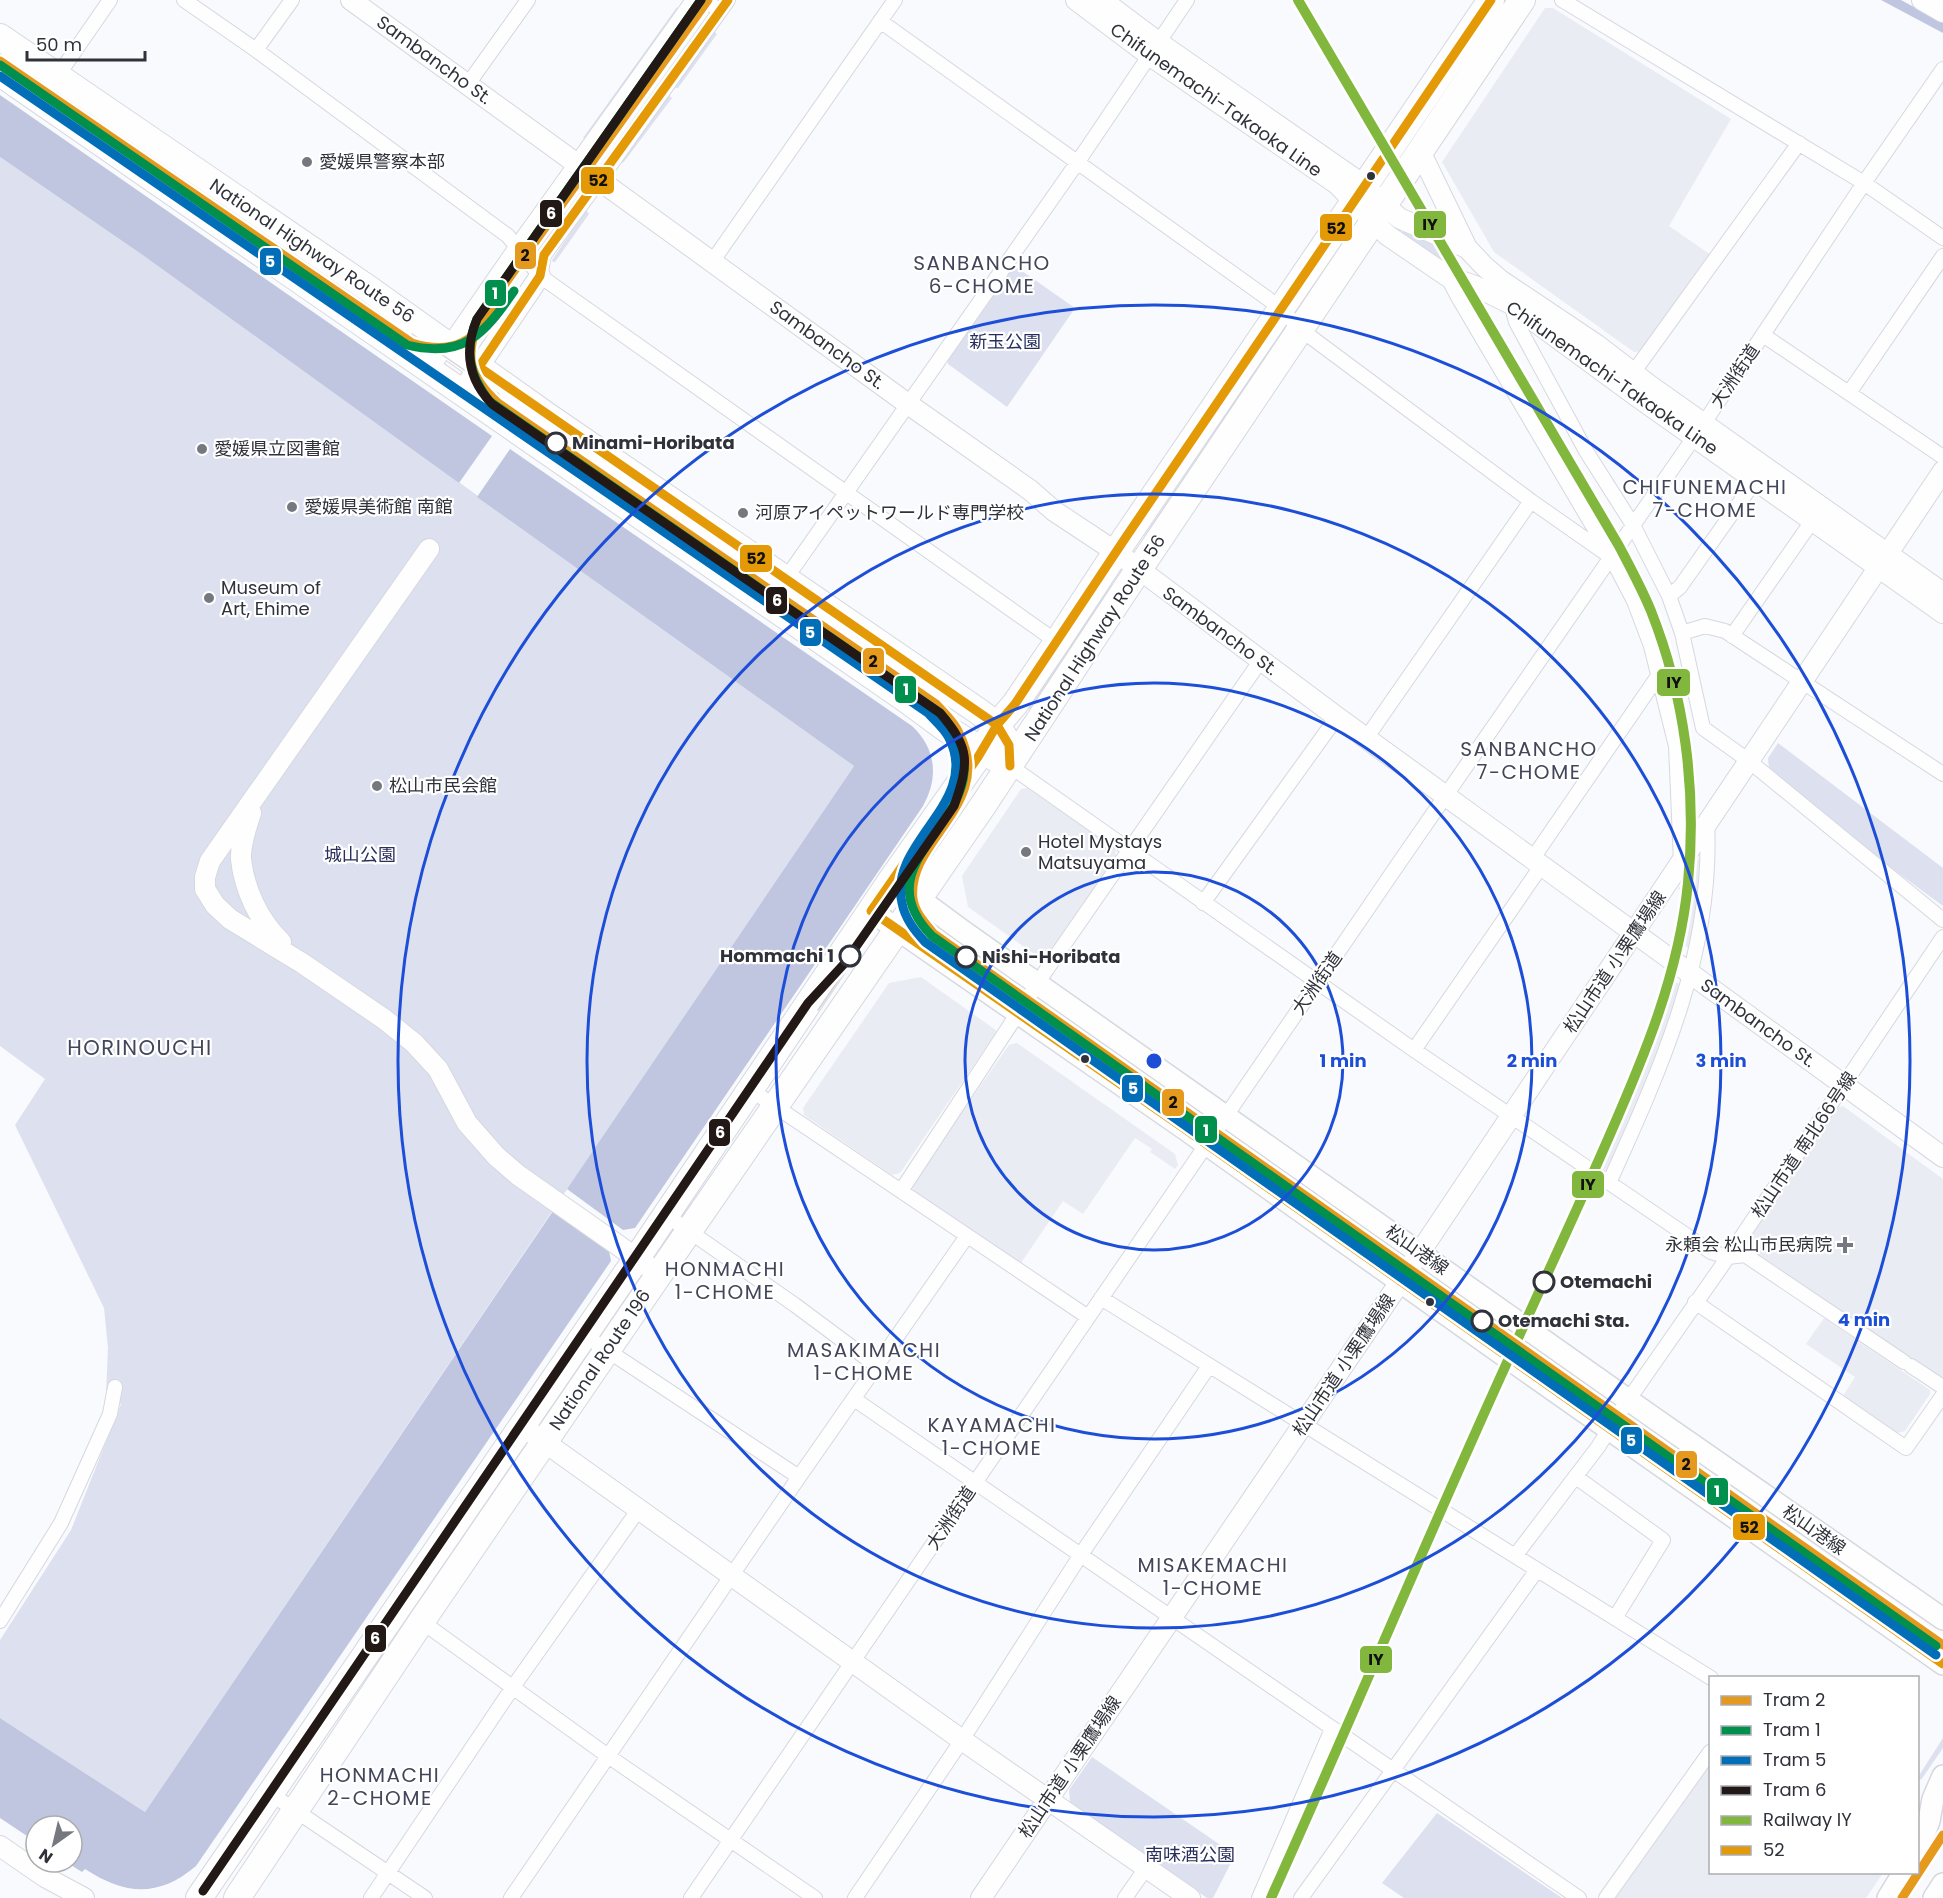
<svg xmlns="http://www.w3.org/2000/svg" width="1943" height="1898" font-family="Poppins,'Noto Sans JP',sans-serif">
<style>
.built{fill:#eaecf4}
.green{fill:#dde1ef}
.water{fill:#c0c6e0}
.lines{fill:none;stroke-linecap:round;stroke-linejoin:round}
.street-casing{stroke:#d5d8df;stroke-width:16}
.secondary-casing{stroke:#d5d8df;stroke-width:22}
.primary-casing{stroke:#d5d8df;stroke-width:24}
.highway-casing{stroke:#d5d8df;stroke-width:28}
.street{stroke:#fefeff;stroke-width:14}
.secondary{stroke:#fefeff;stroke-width:20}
.primary{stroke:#fefeff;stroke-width:21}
.highway{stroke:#fefeff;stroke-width:26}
.tram{stroke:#d3d3d5;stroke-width:1.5}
.bus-1-casing{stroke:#fff;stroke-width:14}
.bus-1{stroke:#e39a06;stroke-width:9}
.rail-1-casing{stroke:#fff;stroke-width:15}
.rail-1{stroke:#82b73e;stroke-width:10}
.tram-1-casing{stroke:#fff;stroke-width:14}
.tram-2-casing{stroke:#fff;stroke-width:14}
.tram-3-casing{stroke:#fff;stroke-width:14}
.tram-4-casing{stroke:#fff;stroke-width:14}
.tram-1{stroke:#e59a1e;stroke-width:9}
.tram-2{stroke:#008f4d;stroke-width:9}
.tram-3{stroke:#036eb8;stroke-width:9}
.tram-4{stroke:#221815;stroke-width:9}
.ring{fill:none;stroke:#1d4ed8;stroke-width:3}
.poi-dot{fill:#76787f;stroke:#fff;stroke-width:2}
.bus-dot{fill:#30323b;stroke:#fff;stroke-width:2}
.stop-dot{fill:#fff;stroke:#30323b;stroke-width:3}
.labels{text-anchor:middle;stroke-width:4.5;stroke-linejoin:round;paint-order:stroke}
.street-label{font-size:18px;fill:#30323b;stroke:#fff}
.poi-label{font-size:18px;fill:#30323b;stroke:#fff;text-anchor:start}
.park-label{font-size:18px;fill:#292f5d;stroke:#fff}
.stop-label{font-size:18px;font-weight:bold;fill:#30323b;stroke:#fff;text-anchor:start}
.neighbourhood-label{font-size:20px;letter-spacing:1.5px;fill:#42465a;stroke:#fff}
.quarter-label{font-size:21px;letter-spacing:1.5px;fill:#42465a;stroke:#fff}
.centre{fill:#1d4ed8;stroke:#fff;stroke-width:3}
.ring-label{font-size:18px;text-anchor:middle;font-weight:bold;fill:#1d4ed8;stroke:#fff;stroke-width:4.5;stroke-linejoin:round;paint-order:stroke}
.line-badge{stroke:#fff;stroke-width:2}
.badge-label{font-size:16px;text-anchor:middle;font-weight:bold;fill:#fff}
.pale-badge-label{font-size:16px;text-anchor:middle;font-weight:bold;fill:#111}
</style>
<rect width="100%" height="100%" fill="#f8fafd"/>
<!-- built -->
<path class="built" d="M 1545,8 L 1553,8 L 1731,119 L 1669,226 L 1711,255 L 1643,351 L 1634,352 L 1494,252 L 1442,162 Z
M 1027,788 L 1115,849 L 1116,856 L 1046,959 L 1040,958 L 968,907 L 962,876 L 1021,789 Z
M 1703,852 L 1700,900 L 1691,950 L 1674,938 L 1683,892 L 1678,889 Z
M 1667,976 L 1682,986 L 1657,1057 L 1607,1171 L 1592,1161 L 1640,1051 Z
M 921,977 L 997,1031 L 900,1173 L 892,1175 L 804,1115 L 803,1108 L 889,983 Z
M 1017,1043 L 1175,1154 L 1178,1165 L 1175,1169 L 1150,1152 L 1152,1149 L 1135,1138 L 1083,1214 L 1063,1201 L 1021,1263 L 914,1191 L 912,1184 L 1009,1045 Z
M 1843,1106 L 1943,1179 L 1943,1380 L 1748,1249 L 1745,1242 L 1838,1107 Z
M 1824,1318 L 1930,1390 L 1930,1394 L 1905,1431 L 1897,1433 L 1843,1396 L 1855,1377 L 1806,1344 Z
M 1710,1764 L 1710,1872 L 1883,1873 L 1866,1898 L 1615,1898 Z"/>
<!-- green -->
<path class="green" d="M 677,7 L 678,11 L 586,139 L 583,138 Z
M 713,31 L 717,34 L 678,88 L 676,88 L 675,86 Z
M 668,95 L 672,98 L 623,163 L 622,161 Z
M 0,157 L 144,256 L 854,766 L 145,1812 L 0,1718 L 0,1640 L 71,1530 L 121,1404 L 106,1394 L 108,1348 L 104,1308 L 15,1125 L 45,1079 L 0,1046 Z
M 586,210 L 589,214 L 555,262 L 553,262 L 552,260 Z
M 1403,231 L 1433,242 L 1444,262 L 1402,233 Z
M 1012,264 L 1075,308 L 1007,407 L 948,364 L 947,356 Z
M 1244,388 L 1246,390 L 1147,537 L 1144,536 Z
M 1111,585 L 1114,587 L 1031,710 L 1028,708 Z
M 1778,743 L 1943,868 L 1943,906 L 1814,811 L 1769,769 L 1768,758 Z
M 1943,1738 L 1943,1748 L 1921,1780 L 1918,1777 Z
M 1092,1757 L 1235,1855 L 1213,1898 L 1207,1898 L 1070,1802 L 1069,1790 Z
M 1437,1813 L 1562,1898 L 1404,1898 L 1382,1883 Z"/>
<!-- water -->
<path class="water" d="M 1881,0 L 1901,0 L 1943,23 L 1943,33 Z
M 0,95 L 492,436 L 459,483 L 144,256 L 0,157 Z
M 510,449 L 912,726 C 936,748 939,778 923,806 L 635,1228 L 623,1230 L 567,1189 L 854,766 L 477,497 Z
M 553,1211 L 609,1251 L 611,1261 L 196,1866 C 158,1898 125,1895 85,1869 L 82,1872 L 66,1862 L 72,1862 L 72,1826 L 36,1826 L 36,1842 L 0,1818 L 0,1718 L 145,1812 Z"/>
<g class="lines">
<defs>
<path id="street" d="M 184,0 L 256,50 L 508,236 L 540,276 L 1057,642
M 705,0 L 720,11
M 1562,0 L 1864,183 L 1943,238
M 880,21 L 1267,298 L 1281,309 L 1300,329 L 1531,501 L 1611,557
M 256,50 L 292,0
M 468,84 L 528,0
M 41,100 L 110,0
M 712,262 L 895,0
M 540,276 L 544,255 L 599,181 L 728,0
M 1447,276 L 1458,297 L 1611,557 L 1634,601 L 1651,646 L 1676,746 L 1681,862
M 1511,303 L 1516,322 L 1586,451 L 1633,525 L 1669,596 L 1682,633 L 1703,728 L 1749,761 L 1943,920
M 1763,335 L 1943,457
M 430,371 L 516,247 L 693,0
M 1633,373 L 1799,143
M 1849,393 L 1943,256
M 1669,596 L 1680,587 L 1759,475
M 768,604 L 1077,163 L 1187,0
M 1682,633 L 1705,626 L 1725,631 L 1943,774
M 1732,636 L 1817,514
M 1367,737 L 1531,501
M 1010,766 L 1414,1050 L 1711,1252 L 1728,1257 L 1745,1255 L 1904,1362
M 1533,858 L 1658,676
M 1203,903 L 1337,717
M 1414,1050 L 1542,865
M 751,1090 L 1088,1317
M 1609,1183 C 1661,1068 1714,952 1707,822
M 901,1191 L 1047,969 L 1261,660
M 666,1215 L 795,1305 L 877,1366
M 1101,1298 L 1711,1678
M 1695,1302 L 1906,1448 L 1943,1395
M 584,1335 L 799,1477 L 967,1236
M 1911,1366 L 1943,1387
M 854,1399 L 1579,1898
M 1576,1477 L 1663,1540 L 1615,1618
M 1515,1556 L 1598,1447 L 1622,1409 L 1728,1257 L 1943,937
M 418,1619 L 608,1756 L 815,1898
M 0,1621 L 61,1523 L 110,1414 L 115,1387
M 271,1794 L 425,1898
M 371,1898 L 513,1687 L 639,1509
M 511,1898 L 799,1477
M 691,1898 L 1401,860 L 1704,423 L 1864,183 L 1943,69
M 855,1898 L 962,1740 L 1080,1556 L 1209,1366
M 1125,1898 L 1146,1868
M 1259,1898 L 1332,1729
M 1301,1898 L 1537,1570
M 1606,1898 L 1710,1752"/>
<path id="secondary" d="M 351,0 L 908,404 L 1030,490 L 1054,511 L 1116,552 L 1337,717 L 1943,1157
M 1076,0 L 1149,55 L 1337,184 L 1387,235 L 1447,276 L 1475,286 L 1511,304 L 1639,398 L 1943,613
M 1102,0 L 1158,42 L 1365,186 L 1399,218 L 1467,248 L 1484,266 L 1500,280 L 1597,345 L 1649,385 L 1943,593
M 1922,0 L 1943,12
M 1420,151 L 1467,248
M 461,393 L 540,276
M 429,549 L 210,861 L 205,877 L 205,889 L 215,905 L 230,919 L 302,963 L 384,1019 L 414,1043 L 438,1069 L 467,1123 L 496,1156 L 518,1175 L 659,1274
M 251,813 C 247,826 240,844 241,859 C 244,889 259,921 281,942
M 522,1426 L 962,1740 L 1190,1898
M 0,1846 L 45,1877 L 84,1898
M 981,1898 L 1400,1282 L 1943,471"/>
<path id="primary" d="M 892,879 L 964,932 L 1651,1416 L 1943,1619
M 871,911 L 1185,1129 L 1509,1359 L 1943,1664
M 1918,1850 L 1929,1821 L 1933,1799 L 1943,1776
M 1888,1898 L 1904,1872
M 1934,1898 L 1943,1884"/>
<path id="highway" d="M 0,37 L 369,289 L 546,415 L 978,711 L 997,725 L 1006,740
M 0,73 L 907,700 L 945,728 L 995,758
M 199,1898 L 637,1258 L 892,879 L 978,757 L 997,725 L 1015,704 L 1057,642 L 1126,537 L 1491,0
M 237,1898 L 421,1622 L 673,1254 L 982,807 L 1125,590 L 1522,0"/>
</defs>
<!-- street casing -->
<use href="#street" class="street-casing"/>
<!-- secondary casing -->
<use href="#secondary" class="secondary-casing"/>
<!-- primary casing -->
<use href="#primary" class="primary-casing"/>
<!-- highway casing -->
<use href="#highway" class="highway-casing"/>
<!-- street -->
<use href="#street" class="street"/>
<!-- secondary -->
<use href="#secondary" class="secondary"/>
<!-- primary -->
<use href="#primary" class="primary"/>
<!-- highway -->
<use href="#highway" class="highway"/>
<!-- tram -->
<path class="tram" d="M 412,334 L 499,394
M 818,1010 L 918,865"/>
<defs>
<path id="bus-1" d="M 479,367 L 997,725 L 1009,745 L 1010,766
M 479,367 L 540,276 L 544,255 L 728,0
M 871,911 L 1185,1129 L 1943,1664
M 871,911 L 978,757 L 997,725 L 1015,704 L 1126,537 L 1491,0"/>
</defs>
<!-- bus-1 casing -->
<use href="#bus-1" class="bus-1-casing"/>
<!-- bus-1 -->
<use href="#bus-1" class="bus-1"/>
<defs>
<path id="rail-1" d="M 1271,1898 C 1354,1714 1431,1528 1515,1345 C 1546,1276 1578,1208 1608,1139 C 1644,1057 1679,974 1688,883 C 1697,791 1685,697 1651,611 C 1642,589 1630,567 1619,546 L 1298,0"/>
</defs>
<!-- rail-1 casing -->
<use href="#rail-1" class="rail-1-casing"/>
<!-- rail-1 -->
<use href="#rail-1" class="rail-1"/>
<defs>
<path id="tram-1" d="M 708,0 L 479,320 C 464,357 469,376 498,403 L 936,704 C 944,713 954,721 959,733 C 996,805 906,840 913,899 C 915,913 925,923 934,934 L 1943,1645
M 0,61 L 412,343 C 454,356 474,341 499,307
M 1902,1898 L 1943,1835"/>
<path id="tram-2" d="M 701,0 L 477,319 C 464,351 469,374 489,401 L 940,713 C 1026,813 849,851 932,936 L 1936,1646
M 0,65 L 407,345 C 464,359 484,334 514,291"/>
<path id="tram-3" d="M 0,76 L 928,713 C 935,721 944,728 949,738 C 982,803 887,842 902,903 C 905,919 915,931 925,942 L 1936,1655"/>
<path id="tram-4" d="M 203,1891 L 808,1003 L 844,964 L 954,806 C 969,763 971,749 940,713 L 492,404 C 468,379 464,350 477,319 L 701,0"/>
</defs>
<!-- tram-1 casing -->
<use href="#tram-1" class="tram-1-casing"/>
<!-- tram-2 casing -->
<use href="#tram-2" class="tram-2-casing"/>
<!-- tram-3 casing -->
<use href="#tram-3" class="tram-3-casing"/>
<!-- tram-4 casing -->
<use href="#tram-4" class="tram-4-casing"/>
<!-- tram-1 -->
<use href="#tram-1" class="tram-1"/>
<!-- tram-2 -->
<use href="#tram-2" class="tram-2"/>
<!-- tram-3 -->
<use href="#tram-3" class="tram-3"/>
<!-- tram-4 -->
<use href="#tram-4" class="tram-4"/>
</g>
<!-- distance rings -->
<g class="ring">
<circle cx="1154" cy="1061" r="189"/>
<circle cx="1154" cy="1061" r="378"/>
<circle cx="1154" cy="1061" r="567"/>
<circle cx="1154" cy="1061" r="756"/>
</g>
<!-- markers -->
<g class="poi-dot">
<circle cx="307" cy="162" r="6"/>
<circle cx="202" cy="449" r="6"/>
<circle cx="292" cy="507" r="6"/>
<circle cx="743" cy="513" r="6"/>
<circle cx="209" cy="598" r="6"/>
<circle cx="377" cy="786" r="6"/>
<circle cx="1026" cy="852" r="6"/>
<path d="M1842 1236h6v6h6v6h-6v6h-6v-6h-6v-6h6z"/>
</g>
<g class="bus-dot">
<circle cx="1371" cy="176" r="5"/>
<circle cx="1085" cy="1059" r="5"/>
<circle cx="1430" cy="1302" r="5"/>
</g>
<g class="stop-dot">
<circle cx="556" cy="443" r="10"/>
<circle cx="850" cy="956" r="10"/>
<circle cx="966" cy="957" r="10"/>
<circle cx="1544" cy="1282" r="10"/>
<circle cx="1482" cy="1321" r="10"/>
</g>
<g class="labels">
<!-- street labels -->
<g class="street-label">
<text transform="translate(434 60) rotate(36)" y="6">Sambancho St.</text>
<text transform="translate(1216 100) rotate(35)" y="6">Chifunemachi-Takaoka Line</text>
<text transform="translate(312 251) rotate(34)" y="6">National Highway Route 56</text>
<text transform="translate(827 345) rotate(36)" y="6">Sambancho St.</text>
<text transform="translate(1735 376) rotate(-56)" y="6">大洲街道</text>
<text transform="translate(1612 378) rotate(35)" y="6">Chifunemachi-Takaoka Line</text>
<text transform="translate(1220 631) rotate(36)" y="6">Sambancho St.</text>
<text transform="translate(1095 638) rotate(-57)" y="6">National Highway Route 56</text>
<text transform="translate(1615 962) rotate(-56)" y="6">松山市道 小栗鷹場線</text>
<text transform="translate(1317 983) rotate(-55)" y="6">大洲街道</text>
<text transform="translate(1758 1023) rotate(36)" y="6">Sambancho St.</text>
<text transform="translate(1804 1145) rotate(-56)" y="6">松山市道 南北66号線</text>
<text transform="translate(1417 1250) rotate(35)" y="6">松山港線</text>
<text transform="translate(600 1360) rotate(-56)" y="6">National Route 196</text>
<text transform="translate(1344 1365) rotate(-56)" y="6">松山市道 小栗鷹場線</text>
<text transform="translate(951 1518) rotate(-56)" y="6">大洲街道</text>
<text transform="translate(1814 1530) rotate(35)" y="6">松山港線</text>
<text transform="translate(1070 1767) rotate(-56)" y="6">松山市道 小栗鷹場線</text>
</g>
<!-- poi labels -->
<g class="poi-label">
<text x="319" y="168">愛媛県警察本部</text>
<text x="214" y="455">愛媛県立図書館</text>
<text x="304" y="513">愛媛県美術館 南館</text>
<text x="755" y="519">河原アイペットワールド専門学校</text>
<text x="221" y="594">Museum of<tspan x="221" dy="21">Art, Ehime</tspan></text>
<text x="389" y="792">松山市民会館</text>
<text x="1038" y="848">Hotel Mystays<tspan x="1038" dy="21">Matsuyama</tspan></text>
<text x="1832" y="1251" text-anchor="end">永頼会 松山市民病院</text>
</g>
<!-- park labels -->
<g class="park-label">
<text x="1005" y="348">新玉公園</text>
<text x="360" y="861">城山公園</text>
<text x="1190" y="1861">南味酒公園</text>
</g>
<!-- stop labels -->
<g class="stop-label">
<text x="572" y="449">Minami-Horibata</text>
<text x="834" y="962" text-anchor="end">Hommachi 1</text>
<text x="982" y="963">Nishi-Horibata</text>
<text x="1560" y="1288">Otemachi</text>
<text x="1498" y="1327">Otemachi Sta.</text>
</g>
<!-- neighbourhood labels -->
<g class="neighbourhood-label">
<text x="982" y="270">SANBANCHO<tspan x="982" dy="23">6-CHOME</tspan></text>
<text x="1705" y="494">CHIFUNEMACHI<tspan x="1705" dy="23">7-CHOME</tspan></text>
<text x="1529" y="756">SANBANCHO<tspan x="1529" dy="23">7-CHOME</tspan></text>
<text x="725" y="1276">HONMACHI<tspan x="725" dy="23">1-CHOME</tspan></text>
<text x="864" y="1357">MASAKIMACHI<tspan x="864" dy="23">1-CHOME</tspan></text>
<text x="992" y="1432">KAYAMACHI<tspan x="992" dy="23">1-CHOME</tspan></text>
<text x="1213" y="1572">MISAKEMACHI<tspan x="1213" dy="23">1-CHOME</tspan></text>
<text x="380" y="1782">HONMACHI<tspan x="380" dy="23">2-CHOME</tspan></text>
</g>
<!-- quarter labels -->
<g class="quarter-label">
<text x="140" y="1055">HORINOUCHI</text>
</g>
</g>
<circle cx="1154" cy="1061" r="9" class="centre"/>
<g class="ring-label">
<text x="1343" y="1067">1 min</text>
<text x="1532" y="1067">2 min</text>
<text x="1721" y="1067">3 min</text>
<text x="1864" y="1326">4 min</text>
</g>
<g class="line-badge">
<rect x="580" y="166" width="35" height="29" rx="6" fill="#e39a06"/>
<rect x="539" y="199" width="24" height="29" rx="6" fill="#221815"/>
<rect x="1413" y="210" width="34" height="29" rx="6" fill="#82b73e"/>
<rect x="1319" y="213" width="34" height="29" rx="6" fill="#e39a06"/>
<rect x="514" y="241" width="23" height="29" rx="6" fill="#e59a1e"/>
<rect x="259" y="247" width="23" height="29" rx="6" fill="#036eb8"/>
<rect x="484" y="279" width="23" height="28" rx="6" fill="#008f4d"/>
<rect x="739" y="544" width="34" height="29" rx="6" fill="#e39a06"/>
<rect x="765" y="586" width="23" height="29" rx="6" fill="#221815"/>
<rect x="799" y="618" width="23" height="29" rx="6" fill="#036eb8"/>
<rect x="862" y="647" width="23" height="28" rx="6" fill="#e59a1e"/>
<rect x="1656" y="668" width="35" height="29" rx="6" fill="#82b73e"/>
<rect x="894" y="675" width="23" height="29" rx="6" fill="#008f4d"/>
<rect x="1121" y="1074" width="23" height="29" rx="6" fill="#036eb8"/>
<rect x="1161" y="1088" width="24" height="29" rx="6" fill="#e59a1e"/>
<rect x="1194" y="1115" width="24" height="29" rx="6" fill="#008f4d"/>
<rect x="708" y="1118" width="23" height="29" rx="6" fill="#221815"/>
<rect x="1571" y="1170" width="34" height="29" rx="6" fill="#82b73e"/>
<rect x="1620" y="1426" width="23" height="29" rx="6" fill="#036eb8"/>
<rect x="1675" y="1450" width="23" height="29" rx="6" fill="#e59a1e"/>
<rect x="1706" y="1477" width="23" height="29" rx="6" fill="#008f4d"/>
<rect x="1732" y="1513" width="34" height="28" rx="6" fill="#e39a06"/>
<rect x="364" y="1624" width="23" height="29" rx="6" fill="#221815"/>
<rect x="1359" y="1645" width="34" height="29" rx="6" fill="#82b73e"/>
</g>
<g class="badge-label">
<text x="551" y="219">6</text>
<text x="270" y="267">5</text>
<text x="495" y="299">1</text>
<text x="777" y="606">6</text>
<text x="810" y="638">5</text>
<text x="906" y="695">1</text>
<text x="1133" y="1094">5</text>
<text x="1206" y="1136">1</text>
<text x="720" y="1138">6</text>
<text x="1631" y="1446">5</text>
<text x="1717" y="1497">1</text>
<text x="375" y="1644">6</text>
</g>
<g class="pale-badge-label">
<text x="598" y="186">52</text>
<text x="1430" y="230">IY</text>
<text x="1336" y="234">52</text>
<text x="525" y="261">2</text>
<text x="756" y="564">52</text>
<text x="873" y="667">2</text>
<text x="1674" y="688">IY</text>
<text x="1173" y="1108">2</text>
<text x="1588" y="1190">IY</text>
<text x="1686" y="1470">2</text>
<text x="1749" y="1533">52</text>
<text x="1376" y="1665">IY</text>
</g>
<!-- legend -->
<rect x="1709" y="1676" width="210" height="198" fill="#ffffff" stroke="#acadb1" stroke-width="1.5"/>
<rect x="1721" y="1696" width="30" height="9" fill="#e59a1e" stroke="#acadb1" stroke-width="1.5"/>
<text x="1763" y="1706" font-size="18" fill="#30323b">Tram 2</text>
<rect x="1721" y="1726" width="30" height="9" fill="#008f4d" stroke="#acadb1" stroke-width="1.5"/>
<text x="1763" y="1736" font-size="18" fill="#30323b">Tram 1</text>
<rect x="1721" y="1756" width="30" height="9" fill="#036eb8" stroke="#acadb1" stroke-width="1.5"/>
<text x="1763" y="1766" font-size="18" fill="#30323b">Tram 5</text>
<rect x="1721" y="1786" width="30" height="9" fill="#221815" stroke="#acadb1" stroke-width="1.5"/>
<text x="1763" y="1796" font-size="18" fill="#30323b">Tram 6</text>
<rect x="1721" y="1816" width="30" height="9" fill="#82b73e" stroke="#acadb1" stroke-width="1.5"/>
<text x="1763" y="1826" font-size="18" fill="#30323b">Railway IY</text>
<rect x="1721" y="1846" width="30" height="9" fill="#e39a06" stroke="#acadb1" stroke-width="1.5"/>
<text x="1763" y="1856" font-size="18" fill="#30323b">52</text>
<!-- north arrow -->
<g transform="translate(54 1844) rotate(214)"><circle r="28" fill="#ffffff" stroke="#acadb1" stroke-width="1.5"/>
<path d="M0-4.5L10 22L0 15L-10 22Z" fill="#76787f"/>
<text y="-9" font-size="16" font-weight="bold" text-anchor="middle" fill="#30323b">N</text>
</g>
<!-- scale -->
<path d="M27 51v9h118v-9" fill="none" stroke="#30323b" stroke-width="3"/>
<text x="36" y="51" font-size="18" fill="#30323b" stroke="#ffffff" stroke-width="4.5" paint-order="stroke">50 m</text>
</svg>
